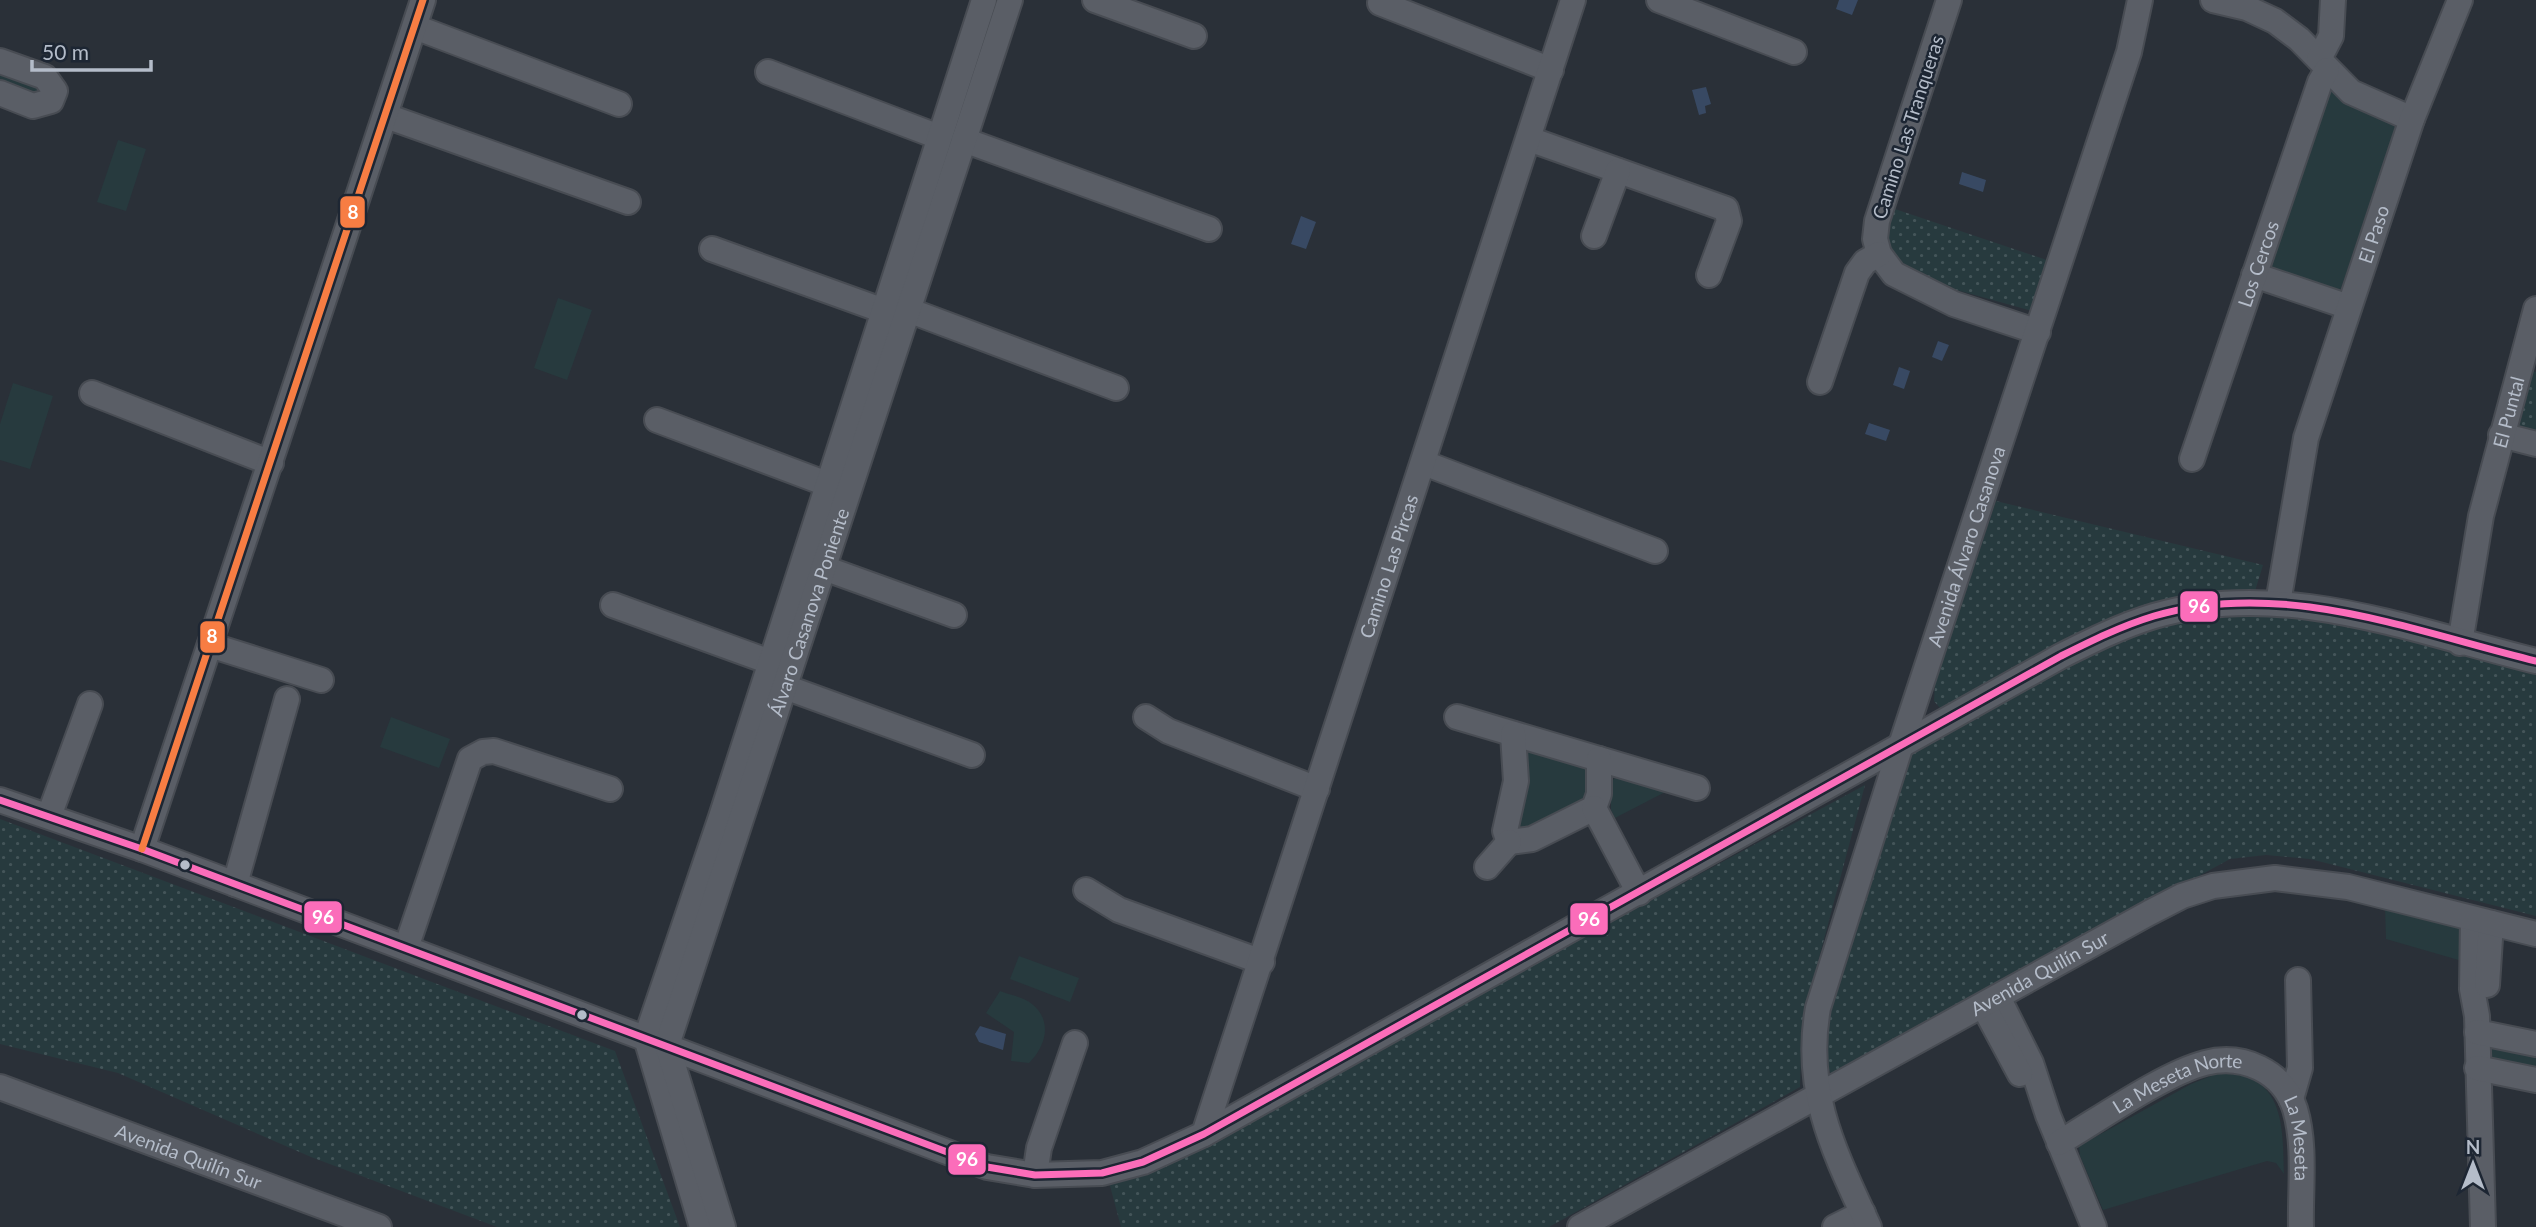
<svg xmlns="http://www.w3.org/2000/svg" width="2536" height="1227" font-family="Lato,sans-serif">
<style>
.grass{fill:#273a3e}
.park{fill:url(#park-dots)}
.water{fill:#384963}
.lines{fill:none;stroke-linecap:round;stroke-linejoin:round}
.minor-casing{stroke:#484c53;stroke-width:28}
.minor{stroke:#5a5e66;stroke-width:24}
.bus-1-casing{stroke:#1d2633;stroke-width:12}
.bus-2-casing{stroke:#1d2633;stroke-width:12}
.bus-1{stroke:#fb6dba;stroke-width:7}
.bus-2{stroke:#f77d43;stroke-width:7}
.bus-dot{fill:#b4bcc9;stroke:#1d2633;stroke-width:2.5}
.labels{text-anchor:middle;stroke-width:5;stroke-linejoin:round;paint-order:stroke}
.street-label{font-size:19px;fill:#b4bcc9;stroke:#1d2633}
.line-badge{stroke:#1d2633;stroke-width:2.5}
.badge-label{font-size:19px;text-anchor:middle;font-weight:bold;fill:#fff}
</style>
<defs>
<pattern id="park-dots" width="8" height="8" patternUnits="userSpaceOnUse" patternTransform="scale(1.75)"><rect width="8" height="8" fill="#273a3e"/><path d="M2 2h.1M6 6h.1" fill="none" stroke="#445559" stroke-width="1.8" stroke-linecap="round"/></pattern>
</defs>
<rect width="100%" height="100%" fill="#2a3038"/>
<!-- grass -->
<path class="grass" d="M 0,68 L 42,84 L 35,101 L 0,88 Z
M 2335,91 L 2397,128 L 2340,291 L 2269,269 L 2328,92 Z
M 118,140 L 146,149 L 126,211 L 97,202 Z
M 558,298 L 592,310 L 567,380 L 534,368 Z
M 13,383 L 53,396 L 30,469 L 0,460 L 0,424 Z
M 391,717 L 450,739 L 439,768 L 380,747 Z
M 1528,749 L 1589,765 L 1594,794 L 1524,835 L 1514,823 L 1524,753 Z
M 1617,776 L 1671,789 L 1615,818 L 1611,810 L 1611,782 Z
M 2385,907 L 2471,928 L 2469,963 L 2386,939 Z
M 1019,956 L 1079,978 L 1070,1002 L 1010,979 Z
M 1000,991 C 1010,995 1024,997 1032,1004 C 1053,1021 1046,1046 1029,1063 L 1011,1061 L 1014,1032 L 986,1013 Z
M 2498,1043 L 2536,1049 L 2536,1075 L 2494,1063 L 2489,1051 Z
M 2216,1074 C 2284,1070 2283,1124 2284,1174 L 2276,1163 L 2267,1161 L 2103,1210 L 2080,1156 L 2079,1146 L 2191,1084 Z"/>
<!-- park -->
<path class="park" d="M 1892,208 L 2050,261 L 2032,311 L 1946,287 L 1891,264 L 1884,233 Z
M 2527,369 L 2536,372 L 2536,436 L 2519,430 L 2513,420 Z
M 1996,501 L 2263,565 L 2255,591 L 2206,600 L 1945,709 L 1940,708 L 1934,701 L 1935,683 Z
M 2202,613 L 2312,615 L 2536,669 L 2536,916 L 2310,859 L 2266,855 L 2230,859 L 1836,1074 L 1831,1073 C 1819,1057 1828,1023 1832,1005 L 1911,755 L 1920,746 L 2107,642 Z
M 1865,785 L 1802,1022 L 1800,1087 L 1549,1227 L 1121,1227 L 1109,1182 L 1196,1146 Z
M 0,819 L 615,1051 L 680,1227 L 497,1227 L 311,1157 L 118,1073 L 0,1044 Z"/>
<!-- water -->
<path class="water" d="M 1839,0 L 1858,0 L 1852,15 L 1836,9 Z
M 1706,87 L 1711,104 L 1705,106 L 1706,113 L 1699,115 L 1692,90 Z
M 1962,172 L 1986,180 L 1983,192 L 1959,184 Z
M 1301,216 L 1316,222 L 1306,249 L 1291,244 Z
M 1938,341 L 1949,345 L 1942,361 L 1932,357 Z
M 1899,367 L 1910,371 L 1904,389 L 1893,385 Z
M 1869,423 L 1890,430 L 1886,441 L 1865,434 Z
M 980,1026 L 1006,1034 L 1003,1050 L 979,1042 L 975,1034 Z"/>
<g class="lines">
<defs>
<g id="minor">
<path d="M 1095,0 L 1194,36"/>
<path d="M 1659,0 L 1794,52"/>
<path d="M 1949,0 L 1877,221 L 1875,239 L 1879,254 L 1894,274 L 1954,304 L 2038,332"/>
<path d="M 2213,0 L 2247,8 L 2275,21 L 2299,39 L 2351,92 L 2412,119"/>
<path d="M 1380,3 L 1551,70"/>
<path d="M 415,27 L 619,104"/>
<path d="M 2319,59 L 2331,36 L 2333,0"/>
<path d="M 0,61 L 45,77 L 55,91 L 51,101 L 33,106 L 0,93"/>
<path d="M 768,72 L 939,137"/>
<path d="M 386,116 L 628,202"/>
<path d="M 1529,139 L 1726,209 L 1729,221 L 1709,275"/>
<path d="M 964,140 L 1209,229"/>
<path d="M 1594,236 L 1618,171"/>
<path d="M 712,249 L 884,311"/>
<path d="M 2254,275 L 2349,307"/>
<path d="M 908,310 L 1116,388"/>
<path d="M 1820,382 L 1857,273 L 1865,262 L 1879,254"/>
<path d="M 92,393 L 271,463"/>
<path d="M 657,420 L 827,484"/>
<path d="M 2501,435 L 2536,444"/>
<path id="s1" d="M 2192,459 L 2320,82 L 2327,70"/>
<path d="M 1424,463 L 1655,551"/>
<path d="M 824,568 L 954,615"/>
<path id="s2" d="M 2278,603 L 2306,438 L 2412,119 L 2460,0"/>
<path d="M 613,605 L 770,662"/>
<path id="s3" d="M 2460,643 L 2481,516 L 2536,309"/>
<path d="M 210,645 L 321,680"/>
<path d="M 785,687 L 972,755"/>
<path d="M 1146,717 L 1168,731 L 1317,789"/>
<path d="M 1457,717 L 1697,788"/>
<path d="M 1513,734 L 1516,781 L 1505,831 L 1509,842 L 1532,839 L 1594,808 L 1599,794 L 1599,759"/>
<path d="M 0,800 L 142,849 L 987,1167 L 1035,1175 L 1102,1173 L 1143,1162 L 1204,1134 L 2061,656 C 2091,641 2121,626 2154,616 C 2282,578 2412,631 2536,661"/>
<path d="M 1594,808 L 1639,893"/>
<path d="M 49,816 L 90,704"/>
<path d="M 142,849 L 423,0"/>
<path d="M 1487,867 L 1509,842"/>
<path d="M 235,884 L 287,699"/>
<path d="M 1086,890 L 1119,910 L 1262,962"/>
<path d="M 2473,919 L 2472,989 L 2477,1016 L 2483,1227"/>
<path d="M 406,948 L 470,759 L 483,752 L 494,751 L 610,789"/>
<path d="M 2487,985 L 2491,923"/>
<path d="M 1999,999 L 2031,1063 L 2048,1115 L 2094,1227"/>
<path d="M 1984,1007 L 2020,1074"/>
<path d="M 2477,1032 L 2536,1044"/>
<path d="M 2477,1068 L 2536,1080"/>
<path id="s4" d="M 0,1087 L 379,1227"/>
<path d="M 2291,1099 L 2300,1068 L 2298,980"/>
<path id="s5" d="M 1204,1134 L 1573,0"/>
<path id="s6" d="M 2059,1143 C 2098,1120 2163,1074 2205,1063 C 2242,1053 2283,1071 2295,1109 C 2306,1145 2300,1190 2301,1227"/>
<path d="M 1035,1175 L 1039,1148 L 1075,1043"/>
<path d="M 702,1227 L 646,1038 L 721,817 L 984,0"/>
<path id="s7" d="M 723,1227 L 667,1045 L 1010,0"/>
<path id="s8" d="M 1580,1227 L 2149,913 L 2182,896 L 2213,886 L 2275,878 L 2348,887 L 2536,934"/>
<path d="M 1835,1227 L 1863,1213"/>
<path id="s9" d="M 1869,1227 C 1835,1153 1803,1092 1818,1008 L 1900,748 L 2129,52 L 2140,0"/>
</g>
</defs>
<!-- minor casing -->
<use href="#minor" class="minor-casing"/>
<!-- minor -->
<use href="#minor" class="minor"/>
<defs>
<path id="bus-1" d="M 0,800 L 142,849 L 987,1167 L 1035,1175 L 1102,1173 L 1143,1162 L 1204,1134 L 2061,656 C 2091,641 2121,626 2154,616 C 2282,578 2412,631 2536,661"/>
<path id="bus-2" d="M 142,849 L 423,0"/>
</defs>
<!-- bus-1 casing -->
<use href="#bus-1" class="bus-1-casing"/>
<!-- bus-2 casing -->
<use href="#bus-2" class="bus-2-casing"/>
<!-- bus-1 -->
<use href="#bus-1" class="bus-1"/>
<!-- bus-2 -->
<use href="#bus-2" class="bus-2"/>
</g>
<!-- markers -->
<g class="bus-dot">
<circle cx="185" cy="865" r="6"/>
<circle cx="582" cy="1015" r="6"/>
</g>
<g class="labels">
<!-- street labels -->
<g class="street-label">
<text transform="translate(1908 127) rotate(-72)" y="7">Camino Las Tranqueras</text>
<text dy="7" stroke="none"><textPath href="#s2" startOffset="382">El Paso</textPath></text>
<text dy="7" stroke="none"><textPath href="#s1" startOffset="206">Los Cercos</textPath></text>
<text dy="7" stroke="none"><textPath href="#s3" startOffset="236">El Puntal</textPath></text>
<text dy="7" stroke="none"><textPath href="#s9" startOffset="714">Avenida Álvaro Casanova</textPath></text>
<text dy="7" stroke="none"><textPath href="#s5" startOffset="597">Camino Las Pircas</textPath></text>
<text dy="7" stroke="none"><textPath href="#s7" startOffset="646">Álvaro Casanova Poniente</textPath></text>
<text dy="7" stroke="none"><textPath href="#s8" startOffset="525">Avenida Quilín Sur</textPath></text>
<text dy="7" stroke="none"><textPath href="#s6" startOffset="135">La Meseta Norte</textPath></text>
<text dy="7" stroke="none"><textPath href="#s6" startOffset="308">La Meseta</textPath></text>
<text dy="7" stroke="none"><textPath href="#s4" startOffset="201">Avenida Quilín Sur</textPath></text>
</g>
</g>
<g class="line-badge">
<rect x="339" y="195" width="27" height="34" rx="7" fill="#f77d43"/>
<rect x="2179" y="590" width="40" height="33" rx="7" fill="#fb6dba"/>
<rect x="199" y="620" width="27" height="34" rx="7" fill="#f77d43"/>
<rect x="303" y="900" width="40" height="34" rx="7" fill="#fb6dba"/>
<rect x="1569" y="902" width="40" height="34" rx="7" fill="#fb6dba"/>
<rect x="947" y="1143" width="40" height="33" rx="7" fill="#fb6dba"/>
</g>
<g class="badge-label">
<text x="353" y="219">8</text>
<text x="2199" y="613">96</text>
<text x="212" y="643">8</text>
<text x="323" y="924">96</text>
<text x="1589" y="926">96</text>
<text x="967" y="1166">96</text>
</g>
<!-- north arrow -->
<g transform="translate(2473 1164)" stroke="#1d2633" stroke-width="5" paint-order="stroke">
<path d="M0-5L12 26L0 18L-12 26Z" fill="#b4bcc9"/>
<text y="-10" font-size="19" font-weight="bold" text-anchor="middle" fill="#b4bcc9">N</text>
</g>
<!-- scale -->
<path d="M32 60v10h119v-10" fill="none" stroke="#b4bcc9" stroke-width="3.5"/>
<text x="42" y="60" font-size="21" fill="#b4bcc9" stroke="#1d2633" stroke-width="5" paint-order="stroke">50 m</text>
</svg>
